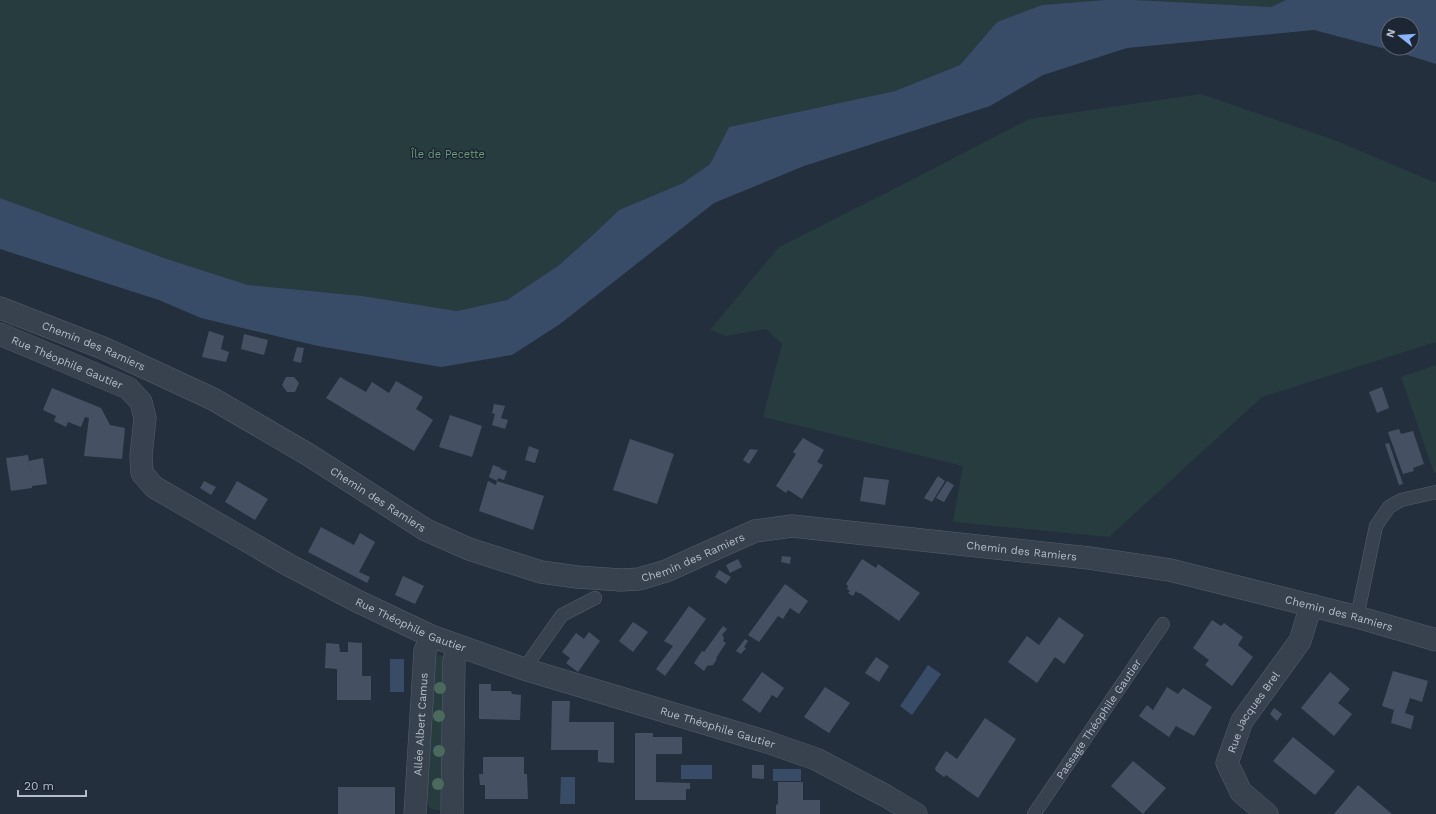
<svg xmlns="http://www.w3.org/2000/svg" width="1436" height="814" font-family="'Work Sans',sans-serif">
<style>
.green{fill:#263c3f}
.water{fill:#394c67;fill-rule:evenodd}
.building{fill:#455162}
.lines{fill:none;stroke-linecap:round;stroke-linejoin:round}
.service-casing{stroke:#565f6c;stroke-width:14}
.minor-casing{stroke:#565f6c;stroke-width:23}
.service{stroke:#38414e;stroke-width:13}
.minor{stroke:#38414e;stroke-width:22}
.tree{fill:#4b6a5d}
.labels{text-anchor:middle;stroke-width:3;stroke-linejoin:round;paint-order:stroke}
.park-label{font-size:11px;fill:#6b9a76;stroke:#1d2633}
.street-label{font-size:11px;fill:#b4bcc9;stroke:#1d2633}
</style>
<rect width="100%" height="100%" fill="#242f3e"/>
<!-- green -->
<path class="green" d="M 0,0 L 1104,0 L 1042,5 L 997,22 L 960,65 L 895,91 L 729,127 L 710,164 L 683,183 L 619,210 L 595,233 L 558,266 L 507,300 L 457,311 L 362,296 L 248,285 L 167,259 L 0,198 Z
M 1134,0 L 1286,0 L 1271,7 Z
M 1201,94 L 1337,141 L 1436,183 L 1436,342 L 1262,397 L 1109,537 L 953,522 L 963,466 L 763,417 L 782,344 L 766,329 L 726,336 L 710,330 L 779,247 L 894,189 L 1029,119 Z
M 1436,365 L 1436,472 L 1434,473 L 1401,377 Z
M 440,655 L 444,657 L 442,810 C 435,810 431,811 427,804 L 430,668 L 435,656 Z"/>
<!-- water -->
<path class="water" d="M 1104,0 L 1134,0 L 1271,7 L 1286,0 L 1436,0 L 1436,64 L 1401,53 L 1314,30 L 1127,48 L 1043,75 L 990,106 L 804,166 L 714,203 L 560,324 L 512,355 L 441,367 L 318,346 L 201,318 L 159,300 L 0,249 L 0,198 L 167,259 L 248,285 L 362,296 L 457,311 L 507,300 L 558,266 L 595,233 L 619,210 L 683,183 L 710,164 L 729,127 L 895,91 L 960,65 L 997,22 L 1042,5 ZM 1388,24 L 1412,24 L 1412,48 L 1388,48 Z
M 390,659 L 404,659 L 404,692 L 390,692 Z
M 928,665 L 941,674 L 912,715 L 900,706 Z
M 681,765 L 712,765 L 712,779 L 681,779 Z
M 773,769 L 801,769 L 801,781 L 773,781 Z
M 561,777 L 575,777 L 575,804 L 560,804 Z"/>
<!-- building -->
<path class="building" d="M 209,331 L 224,336 L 221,349 L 229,352 L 226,362 L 202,357 Z
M 244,334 L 268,340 L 264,355 L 241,349 Z
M 297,347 L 304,348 L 301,363 L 293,361 Z
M 286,377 L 294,377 L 299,383 L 295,392 L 287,392 L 282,385 Z
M 340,377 L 366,392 L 372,382 L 389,393 L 396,381 L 423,397 L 416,409 L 433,420 L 414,451 L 326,398 Z
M 1382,387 L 1389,408 L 1377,413 L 1369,392 Z
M 52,388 L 101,408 L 110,425 L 125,428 L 122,459 L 84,456 L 89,418 L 85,417 L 81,427 L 68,422 L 66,427 L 54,421 L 56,416 L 43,410 Z
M 494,404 L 505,406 L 501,418 L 508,420 L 505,429 L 492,425 L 495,414 L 492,413 Z
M 450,415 L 482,426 L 472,457 L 439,447 Z
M 1399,429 L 1401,434 L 1413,431 L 1424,464 L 1413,468 L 1414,471 L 1403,474 L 1388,432 Z
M 803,438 L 824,450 L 817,462 L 823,465 L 802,499 L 788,490 L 786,493 L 776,486 L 796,454 L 793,452 Z
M 630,439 L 674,454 L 657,504 L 613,490 Z
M 1389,443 L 1403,484 L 1399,485 L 1385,444 Z
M 529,446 L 539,450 L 535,463 L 525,460 Z
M 750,449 L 758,450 L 749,464 L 743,460 Z
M 28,455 L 31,476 L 29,461 L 43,458 L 47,484 L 32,486 L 32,488 L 11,491 L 6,458 Z
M 493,465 L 501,468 L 500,469 L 507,471 L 504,480 L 498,478 L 497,481 L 544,496 L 533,530 L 479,511 L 488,481 L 496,485 L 497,481 L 489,477 Z
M 938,476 L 945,481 L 932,502 L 924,498 Z
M 864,477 L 889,480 L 885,505 L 860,501 Z
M 204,481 L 216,487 L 211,495 L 200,488 Z
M 237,481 L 268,499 L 255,520 L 225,502 Z
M 947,481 L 954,485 L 944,502 L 936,498 Z
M 321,527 L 354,545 L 360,533 L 375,542 L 359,572 L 370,577 L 367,583 L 308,552 Z
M 782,556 L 791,557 L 790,564 L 781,562 Z
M 738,559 L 742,567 L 730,573 L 726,565 Z
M 862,559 L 876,568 L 878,564 L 920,593 L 899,621 L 860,593 L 858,593 L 856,591 L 853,596 L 848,593 L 850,591 L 847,589 L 848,586 L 846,584 Z
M 719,570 L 731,577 L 726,584 L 715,577 Z
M 403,576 L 424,586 L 415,604 L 395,595 Z
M 785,584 L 808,601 L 799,614 L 790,608 L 783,619 L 778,616 L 759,642 L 748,635 Z
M 689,606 L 706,619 L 665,676 L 656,669 L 673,646 L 664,641 Z
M 1059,617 L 1084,635 L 1064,664 L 1055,657 L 1037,683 L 1008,662 L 1027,636 L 1039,645 Z
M 1212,620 L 1221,626 L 1224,623 L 1243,637 L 1238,645 L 1253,657 L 1232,686 L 1205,665 L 1209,660 L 1193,648 Z
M 633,622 L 648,632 L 633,652 L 619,641 Z
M 723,626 L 727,629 L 722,635 L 724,638 L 723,641 L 726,643 L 716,658 L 717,659 L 713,665 L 707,666 L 704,671 L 694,663 L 702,651 L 704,652 Z
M 589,632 L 600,641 L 578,672 L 566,663 L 570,658 L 562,652 L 576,633 L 584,639 Z
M 745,639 L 748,641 L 744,647 L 746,648 L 741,654 L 736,651 Z
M 348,642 L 362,643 L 362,676 L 371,676 L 371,700 L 337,700 L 337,669 L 325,668 L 326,643 L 339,644 L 340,652 L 348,652 Z
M 876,657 L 889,666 L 879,682 L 865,673 Z
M 1393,671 L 1428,681 L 1422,702 L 1410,698 L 1405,713 L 1414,716 L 1411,729 L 1391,723 L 1394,710 L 1382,706 Z
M 762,672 L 784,688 L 777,698 L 772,695 L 760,713 L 742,700 Z
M 1330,672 L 1350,689 L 1338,703 L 1352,714 L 1334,736 L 1301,708 Z
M 479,684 L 491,684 L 491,691 L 511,691 L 512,694 L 521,695 L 520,720 L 479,719 Z
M 825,687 L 850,703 L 829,733 L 804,717 Z
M 1167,687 L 1178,694 L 1183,688 L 1212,707 L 1194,736 L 1176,726 L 1169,737 L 1139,716 L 1147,705 L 1153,710 Z
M 552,701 L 570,701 L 569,722 L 614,722 L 614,763 L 598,762 L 598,750 L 551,750 Z
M 1274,708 L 1282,714 L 1277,721 L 1270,714 Z
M 985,718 L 1016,739 L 978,798 L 946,775 L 944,777 L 936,771 L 935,768 L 946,751 L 957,759 Z
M 635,733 L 653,733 L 653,737 L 682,737 L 682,754 L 656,754 L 656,782 L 690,783 L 690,789 L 686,789 L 686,800 L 635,800 Z
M 1293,737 L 1335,771 L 1315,795 L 1273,761 Z
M 483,757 L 524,757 L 524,774 L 527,774 L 528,799 L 485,799 L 485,785 L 480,785 L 479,774 L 483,774 Z
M 1133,761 L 1166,788 L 1143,814 L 1111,786 Z
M 752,765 L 764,765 L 764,779 L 752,778 Z
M 778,782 L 803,782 L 803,800 L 820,800 L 820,814 L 776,814 L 776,805 L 778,804 Z
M 1358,785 L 1392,814 L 1334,814 Z
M 338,787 L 395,787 L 395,814 L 338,814 Z"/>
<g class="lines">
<defs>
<g id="service">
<path d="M 1357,617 L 1376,526 L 1389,507 L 1401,500 L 1436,492"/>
<path d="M 524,669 L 562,615 L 595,598"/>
<path id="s1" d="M 1034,814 L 1163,624"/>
</g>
<g id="minor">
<path id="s2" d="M 0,308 L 103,348 L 213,399 L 309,455 L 426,530 L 469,549 L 541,572 L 577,577 L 621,580 L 639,579 L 666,571 L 755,531 L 792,526 L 1089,558 L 1170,570 L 1357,617 L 1436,640"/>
<path id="s3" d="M 0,334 L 128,388 L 141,402 L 145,418 L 141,456 L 142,473 L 154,487 L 287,564 L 355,600 L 431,636 L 524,669 L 767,742 L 816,759 L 886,796 L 916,814"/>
<path id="s4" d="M 415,814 L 425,651 L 431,636"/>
<path d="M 452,814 L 454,661 L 458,646"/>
<path id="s5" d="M 1267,814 L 1241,792 L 1227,763 L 1242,721 L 1300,641 L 1311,605"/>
</g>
</defs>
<!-- service casing -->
<use href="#service" class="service-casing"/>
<!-- minor casing -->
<use href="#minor" class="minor-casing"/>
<!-- service -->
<use href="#service" class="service"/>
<!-- minor -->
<use href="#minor" class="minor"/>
</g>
<!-- trees -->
<g class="tree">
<circle cx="440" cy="688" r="6"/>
<circle cx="439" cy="716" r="6"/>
<circle cx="439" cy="751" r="6"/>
<circle cx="438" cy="784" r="6"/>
</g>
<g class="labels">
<!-- park labels -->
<g class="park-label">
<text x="448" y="158">Île de Pecette</text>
</g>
<!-- street labels -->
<g class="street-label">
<text dy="4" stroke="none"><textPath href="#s2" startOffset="101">Chemin des Ramiers</textPath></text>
<text dy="4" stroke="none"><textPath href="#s3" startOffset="73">Rue Théophile Gautier</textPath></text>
<text dy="4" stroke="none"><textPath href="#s2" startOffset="425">Chemin des Ramiers</textPath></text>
<text dy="4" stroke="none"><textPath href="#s2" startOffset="1097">Chemin des Ramiers</textPath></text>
<text dy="4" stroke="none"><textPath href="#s2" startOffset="761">Chemin des Ramiers</textPath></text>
<text dy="4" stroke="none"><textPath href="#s2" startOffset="1421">Chemin des Ramiers</textPath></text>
<text dy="4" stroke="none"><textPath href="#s3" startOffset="540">Rue Théophile Gautier</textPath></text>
<text dy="4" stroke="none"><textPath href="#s5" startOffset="124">Rue Jacques Brel</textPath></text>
<text dy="4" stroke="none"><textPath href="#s1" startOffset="115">Passage Théophile Gautier</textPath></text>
<text dy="4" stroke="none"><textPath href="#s4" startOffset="90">Allée Albert Camus</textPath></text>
<text dy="4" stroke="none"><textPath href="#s3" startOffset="864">Rue Théophile Gautier</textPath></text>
</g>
</g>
<!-- north arrow -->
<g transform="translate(1400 36) rotate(287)"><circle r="19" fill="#1d2633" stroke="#59626f"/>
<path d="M0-3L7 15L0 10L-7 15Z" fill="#8ab4f8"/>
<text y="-6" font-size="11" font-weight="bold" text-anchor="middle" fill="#b4bcc9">N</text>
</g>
<!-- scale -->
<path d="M18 790v6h68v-6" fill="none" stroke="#b4bcc9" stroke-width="2"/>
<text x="24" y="790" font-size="12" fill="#b4bcc9" stroke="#1d2633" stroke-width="3" paint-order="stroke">20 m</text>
</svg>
